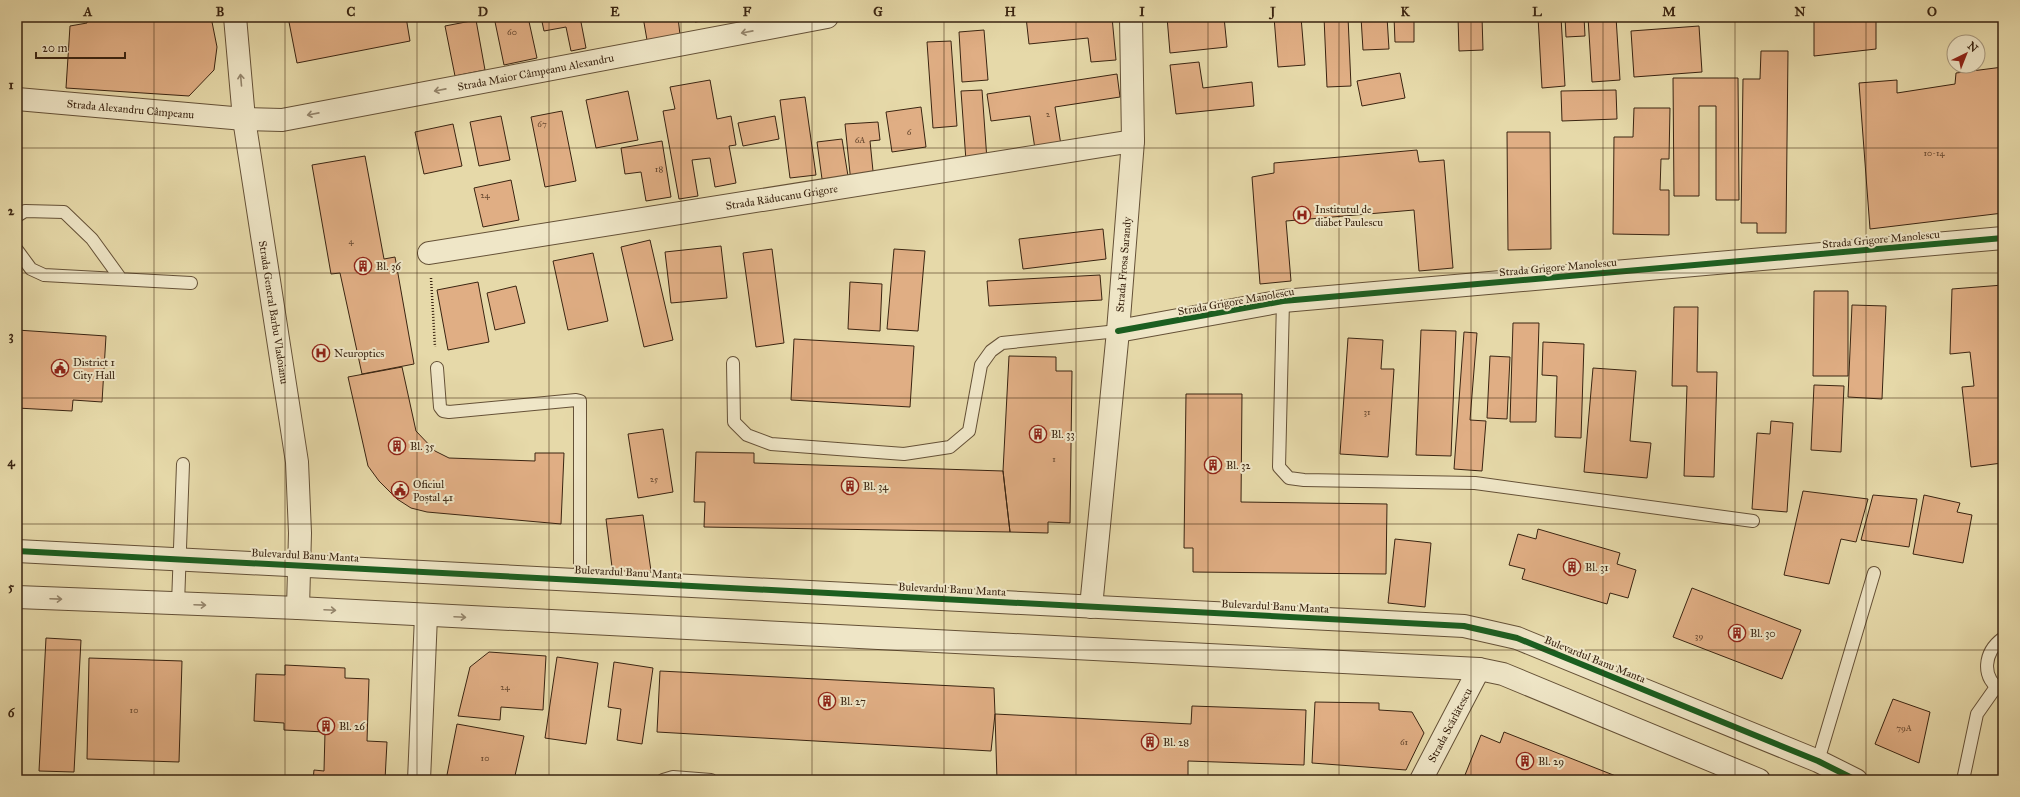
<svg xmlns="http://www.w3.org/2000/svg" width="2020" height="797" font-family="'IM FELL Great Primer',serif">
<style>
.building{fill:#e0ae84;stroke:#3a2411}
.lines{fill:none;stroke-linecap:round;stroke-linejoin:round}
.service-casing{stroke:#655137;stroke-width:14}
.minor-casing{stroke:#655137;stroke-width:24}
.tertiary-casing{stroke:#655137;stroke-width:24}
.path{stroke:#3a2411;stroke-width:2.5;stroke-dasharray:1 2;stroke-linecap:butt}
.service{stroke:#efe6c7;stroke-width:12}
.minor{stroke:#efe6c7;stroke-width:22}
.tertiary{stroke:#efe6c7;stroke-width:22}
.cycleway-casing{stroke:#efe6c7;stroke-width:8}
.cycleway{stroke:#1b5e20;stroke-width:6}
.oneway{stroke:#94856c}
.grid{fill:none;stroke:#3a2411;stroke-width:1;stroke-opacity:0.55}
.labels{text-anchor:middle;stroke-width:4;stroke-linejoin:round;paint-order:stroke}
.number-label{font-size:9px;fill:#64462e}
.street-label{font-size:11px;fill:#3a2411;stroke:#efe6c7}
.poi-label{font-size:11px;fill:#3a2411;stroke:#efe6c7;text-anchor:start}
.neatline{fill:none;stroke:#3a2411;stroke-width:1.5}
.grid-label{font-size:13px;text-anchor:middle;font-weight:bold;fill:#3a2411}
</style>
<rect width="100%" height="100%" fill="#e6d9a9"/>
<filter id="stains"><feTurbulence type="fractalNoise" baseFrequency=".005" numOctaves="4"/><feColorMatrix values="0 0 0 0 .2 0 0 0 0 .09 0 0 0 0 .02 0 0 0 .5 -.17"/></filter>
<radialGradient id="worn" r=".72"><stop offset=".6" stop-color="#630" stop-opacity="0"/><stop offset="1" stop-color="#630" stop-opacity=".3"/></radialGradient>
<!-- building -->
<path class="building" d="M 87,17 L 211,17 L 217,47 L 214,70 L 189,96 L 66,88 L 70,26 L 87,23 Z
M 288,17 L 406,17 L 410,41 L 297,63 Z
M 494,17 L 528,17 L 537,58 L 504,65 Z
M 541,17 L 580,17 L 586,48 L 571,51 L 566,27 L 544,31 Z
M 643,17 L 678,17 L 680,35 L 647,40 Z
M 694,17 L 728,17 L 695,22 Z
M 1026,17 L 1112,17 L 1116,60 L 1091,62 L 1088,38 L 1029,44 Z
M 1167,17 L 1224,17 L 1227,47 L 1170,53 Z
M 1274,17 L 1301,17 L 1305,65 L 1278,67 Z
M 1324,17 L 1348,17 L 1351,86 L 1327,87 Z
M 1361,17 L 1387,17 L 1389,49 L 1363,50 Z
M 1394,17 L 1414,17 L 1414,42 L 1395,42 Z
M 1458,17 L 1482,17 L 1483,50 L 1459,51 Z
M 1538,17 L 1561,17 L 1565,86 L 1542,88 Z
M 1565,17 L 1584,17 L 1585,36 L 1566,37 Z
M 1588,17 L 1616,17 L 1620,80 L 1592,82 Z
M 1814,17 L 1876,17 L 1876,49 L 1814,56 Z
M 476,20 L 485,70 L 455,76 L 445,26 Z
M 1699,26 L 1702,72 L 1634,77 L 1631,31 Z
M 984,30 L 988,80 L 962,82 L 959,32 Z
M 951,41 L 957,126 L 933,128 L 927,42 Z
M 1761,51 L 1788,51 L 1786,233 L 1757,233 L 1757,223 L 1741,223 L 1743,79 L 1760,79 Z
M 1199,62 L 1203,88 L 1252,82 L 1254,106 L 1176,114 L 1170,65 Z
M 2003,67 L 2003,213 L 1870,229 L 1859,83 L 1897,80 L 1897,93 L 1955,84 L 1956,73 Z
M 1400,73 L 1405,98 L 1362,106 L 1357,81 Z
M 1117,74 L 1120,97 L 1055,107 L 1061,145 L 1035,149 L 1030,116 L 991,121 L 987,94 Z
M 1673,78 L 1738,78 L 1739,200 L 1716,200 L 1716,106 L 1699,106 L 1699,196 L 1674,196 Z
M 710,80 L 717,119 L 731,116 L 736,145 L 729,146 L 736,183 L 715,187 L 710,158 L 692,160 L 698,196 L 679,199 L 663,111 L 675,109 L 670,87 Z
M 982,90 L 987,160 L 966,161 L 961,91 Z
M 1616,90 L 1617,119 L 1562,121 L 1561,91 Z
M 628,91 L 638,140 L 596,148 L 586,100 Z
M 805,97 L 816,175 L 790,178 L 780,100 Z
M 921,107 L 926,147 L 892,152 L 886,112 Z
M 1634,108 L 1670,108 L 1669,159 L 1661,159 L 1660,190 L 1669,190 L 1669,235 L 1613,234 L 1614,137 L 1633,137 Z
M 562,111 L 576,181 L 545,187 L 531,117 Z
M 501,116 L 510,160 L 479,166 L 470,122 Z
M 775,116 L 779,139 L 743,146 L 738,123 Z
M 878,122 L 880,140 L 870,141 L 874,181 L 851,183 L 845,124 Z
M 453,124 L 462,166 L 424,174 L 415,132 Z
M 1507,132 L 1550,132 L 1551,249 L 1508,250 Z
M 842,139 L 848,176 L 822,179 L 817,142 Z
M 662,141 L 671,197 L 646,201 L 641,172 L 625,174 L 621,148 Z
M 1417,150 L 1419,162 L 1444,160 L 1453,268 L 1419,271 L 1414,210 L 1286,221 L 1291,281 L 1260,284 L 1252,177 L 1274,173 L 1274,163 Z
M 365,156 L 384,259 L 395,257 L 414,364 L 362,374 L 340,273 L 331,274 L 312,165 Z
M 511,180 L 519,220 L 483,227 L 474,188 Z
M 1103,229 L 1106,259 L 1023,269 L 1019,239 Z
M 650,240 L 673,340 L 644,347 L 621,247 Z
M 721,246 L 727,298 L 671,303 L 665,252 Z
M 772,249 L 784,343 L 756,347 L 743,253 Z
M 894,249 L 925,251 L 918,331 L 887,329 Z
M 593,253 L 608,321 L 568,330 L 553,261 Z
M 1100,275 L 1102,300 L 989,306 L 987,281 Z
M 478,282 L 489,342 L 448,350 L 437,290 Z
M 850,282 L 882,284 L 880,331 L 848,329 Z
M 2003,285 L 2003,467 L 2002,463 L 1971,467 L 1962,387 L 1974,386 L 1970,352 L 1950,354 L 1952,289 Z
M 516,286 L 525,323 L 495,330 L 487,293 Z
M 1814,291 L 1848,291 L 1848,376 L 1813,376 Z
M 1852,305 L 1886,306 L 1882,399 L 1848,397 Z
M 1674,307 L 1698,307 L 1697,372 L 1717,372 L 1714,477 L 1684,476 L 1687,386 L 1672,386 Z
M 1513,323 L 1539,323 L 1536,422 L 1510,422 Z
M 17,330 L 106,336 L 102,402 L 73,400 L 72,411 L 17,408 Z
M 1421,330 L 1456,331 L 1451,456 L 1416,455 Z
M 1464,332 L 1477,333 L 1470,420 L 1486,421 L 1482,471 L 1454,469 Z
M 1348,338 L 1383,340 L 1381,369 L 1394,369 L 1388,457 L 1340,454 Z
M 794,339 L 914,346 L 910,407 L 791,400 Z
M 1543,342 L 1584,344 L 1581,438 L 1555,437 L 1557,376 L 1542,375 Z
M 1009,356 L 1056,357 L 1056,371 L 1072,371 L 1070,523 L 1048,522 L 1048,533 L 1010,532 L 1003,471 Z
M 1490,356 L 1510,357 L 1507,419 L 1487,418 Z
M 402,367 L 416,431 L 435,451 L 449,458 L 535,461 L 535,453 L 564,453 L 561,524 L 427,512 L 411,508 L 397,499 L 379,481 L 368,466 L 348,377 Z
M 1593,368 L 1636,371 L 1630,441 L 1651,443 L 1647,478 L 1584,472 Z
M 1814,385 L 1844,386 L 1841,452 L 1811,450 Z
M 1186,394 L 1242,394 L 1241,502 L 1387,504 L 1386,574 L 1193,572 L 1193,548 L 1184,548 Z
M 1771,421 L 1793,423 L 1787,512 L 1752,509 L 1757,433 L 1770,434 Z
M 663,429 L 673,492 L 638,498 L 628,434 Z
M 696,452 L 754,453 L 754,463 L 1003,471 L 1010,532 L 704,527 L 705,502 L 694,502 Z
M 1803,491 L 1868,499 L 1856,542 L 1841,539 L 1829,584 L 1784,575 Z
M 1873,495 L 1917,499 L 1909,547 L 1861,540 Z
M 1924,495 L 1960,503 L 1957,512 L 1972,515 L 1963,563 L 1913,554 Z
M 643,515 L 651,571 L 613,575 L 606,519 Z
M 1538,529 L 1620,553 L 1617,564 L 1636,570 L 1628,598 L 1610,593 L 1607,604 L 1522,579 L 1525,569 L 1509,565 L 1518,534 L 1536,539 Z
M 1395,539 L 1431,543 L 1425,607 L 1388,603 Z
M 1692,588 L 1801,630 L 1782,679 L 1673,637 Z
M 17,634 L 21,634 L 17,706 Z
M 46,638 L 81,640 L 74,772 L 39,771 Z
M 489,652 L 546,656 L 543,710 L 501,707 L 500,720 L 458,716 L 470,667 Z
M 557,657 L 598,663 L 586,744 L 545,738 Z
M 89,658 L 182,661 L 179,762 L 87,759 Z
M 614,662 L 653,668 L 642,744 L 617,740 L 621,709 L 608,707 Z
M 285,665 L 345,668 L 345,678 L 369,679 L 367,741 L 387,742 L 385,780 L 313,780 L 314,770 L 324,771 L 325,732 L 284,730 L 284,723 L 254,721 L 256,674 L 285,675 Z
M 660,671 L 994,688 L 995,714 L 991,751 L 657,732 Z
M 1893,699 L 1930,712 L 1919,763 L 1875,744 Z
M 1315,702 L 1379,703 L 1379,710 L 1412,712 L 1424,733 L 1406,770 L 1312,763 Z
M 1192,706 L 1306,710 L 1304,765 L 1188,761 L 1188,780 L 997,780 L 995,714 L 1191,724 Z
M 457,724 L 524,736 L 514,780 L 446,780 Z
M 1504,732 L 1626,780 L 1463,780 L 1481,735 L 1500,743 Z"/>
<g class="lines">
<defs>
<path id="service" d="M 17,216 L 25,211 L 64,212 L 92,239 L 121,279
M 17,250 L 31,269 L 44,275 L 191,283
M 1283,301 L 1279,467 L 1289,478 L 1304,480 L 1475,483 L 1753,521
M 733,363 L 734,422 L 747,435 L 771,444 L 904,454 L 950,447 L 969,431 L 981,365 L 991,351 L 1002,343 L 1118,331
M 437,368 L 440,407 L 443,411 L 449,412 L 576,400 L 580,401 L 580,579
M 178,604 L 183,464
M 2002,691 C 1980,677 1984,652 2003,638
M 1818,761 L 1874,573
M 663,780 L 673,777 L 711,780
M 1963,780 L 1977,714 L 1996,687"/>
<g id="minor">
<path id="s1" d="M 235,17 L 244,119 L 297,462 L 300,533 L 298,608"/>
<path id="s2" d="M 17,99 L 244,119 L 282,120 L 827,17"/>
<path id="s3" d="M 429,253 L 1133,141"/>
<path d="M 1118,331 L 1283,301 L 2003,238"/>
<path id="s4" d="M 1091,607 L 1118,331 L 1133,141 L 1131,17"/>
<path d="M 419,780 L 426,616"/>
<path id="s5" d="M 1421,780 L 1479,669"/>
</g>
<path id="tertiary" d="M 17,551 L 1464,626 L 1517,638 L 1818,761 L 1856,780
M 17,597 L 298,608 L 1479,669 L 1503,674 L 1759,780"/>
</defs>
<!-- service casing -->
<use href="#service" class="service-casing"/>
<!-- minor casing -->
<use href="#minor" class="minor-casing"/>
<!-- tertiary casing -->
<use href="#tertiary" class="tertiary-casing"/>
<!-- path -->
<path class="path" d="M 431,278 L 435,347"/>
<!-- service -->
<use href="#service" class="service"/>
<!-- minor -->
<use href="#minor" class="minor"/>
<!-- tertiary -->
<use href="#tertiary" class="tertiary"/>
<defs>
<path id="cycleway" d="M 1118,331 L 1283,301 L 2003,238
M 17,551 L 1464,626 L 1517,638 L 1818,761 L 1856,780"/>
</defs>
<!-- cycleway casing -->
<use href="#cycleway" class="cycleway-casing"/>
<!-- cycleway -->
<use href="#cycleway" class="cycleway"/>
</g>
<!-- one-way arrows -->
<defs><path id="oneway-shaft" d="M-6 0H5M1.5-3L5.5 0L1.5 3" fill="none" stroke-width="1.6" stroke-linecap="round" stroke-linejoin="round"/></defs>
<g class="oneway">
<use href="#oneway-shaft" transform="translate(747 32) rotate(169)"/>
<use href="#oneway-shaft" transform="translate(241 80) rotate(-95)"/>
<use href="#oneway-shaft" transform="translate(440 90) rotate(169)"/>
<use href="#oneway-shaft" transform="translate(313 114) rotate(169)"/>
<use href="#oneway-shaft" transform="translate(56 599) rotate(2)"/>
<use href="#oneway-shaft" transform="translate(200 605) rotate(2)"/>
<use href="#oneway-shaft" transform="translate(330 610) rotate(3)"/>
<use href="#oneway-shaft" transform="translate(460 617) rotate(3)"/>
</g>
<!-- grid -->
<path class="grid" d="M 154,17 L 154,780M 285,17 L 285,780M 417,17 L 417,780M 549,17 L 549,780M 681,17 L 681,780M 812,17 L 812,780M 944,17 L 944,780M 1076,17 L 1076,780M 1208,17 L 1208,780M 1339,17 L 1339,780M 1471,17 L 1471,780M 1603,17 L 1603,780M 1735,17 L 1735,780M 1866,17 L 1866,780M 17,148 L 2003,148M 17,273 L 2003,273M 17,398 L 2003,398M 17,524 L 2003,524M 17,650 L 2003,650"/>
<!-- icons -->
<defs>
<symbol id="hospital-ring" viewBox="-11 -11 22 22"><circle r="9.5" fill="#efe6c7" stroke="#8f2418" stroke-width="1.5"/><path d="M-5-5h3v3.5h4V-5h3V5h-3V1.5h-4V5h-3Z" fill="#8f2418"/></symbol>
<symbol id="building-ring" viewBox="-11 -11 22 22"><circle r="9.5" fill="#efe6c7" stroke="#8f2418" stroke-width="1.5"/><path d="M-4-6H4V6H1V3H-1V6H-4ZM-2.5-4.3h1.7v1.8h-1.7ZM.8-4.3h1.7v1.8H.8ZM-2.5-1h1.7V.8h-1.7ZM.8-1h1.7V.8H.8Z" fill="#8f2418"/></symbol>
<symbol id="civic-ring" viewBox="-11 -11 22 22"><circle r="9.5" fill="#efe6c7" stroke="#8f2418" stroke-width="1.5"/><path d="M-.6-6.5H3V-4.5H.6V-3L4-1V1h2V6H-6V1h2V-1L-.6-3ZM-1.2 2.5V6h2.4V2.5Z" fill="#8f2418"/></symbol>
</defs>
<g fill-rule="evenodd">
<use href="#hospital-ring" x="1292" y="205" width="20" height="20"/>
<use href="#building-ring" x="353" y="256" width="20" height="20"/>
<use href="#hospital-ring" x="311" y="343" width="20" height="20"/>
<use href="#civic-ring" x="50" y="358" width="20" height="20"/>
<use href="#building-ring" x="1028" y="424" width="20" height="20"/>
<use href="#building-ring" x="387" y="436" width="20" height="20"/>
<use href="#building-ring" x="1203" y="455" width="20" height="20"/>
<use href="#building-ring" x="840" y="476" width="20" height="20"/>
<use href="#civic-ring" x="390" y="480" width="20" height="20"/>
<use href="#building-ring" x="1562" y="557" width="20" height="20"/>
<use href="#building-ring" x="1727" y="623" width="20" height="20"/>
<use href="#building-ring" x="817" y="691" width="20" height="20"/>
<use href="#building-ring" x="316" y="716" width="20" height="20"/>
<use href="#building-ring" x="1140" y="732" width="20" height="20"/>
<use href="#building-ring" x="1515" y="751" width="20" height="20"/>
</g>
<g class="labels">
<!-- number labels -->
<g class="number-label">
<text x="512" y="35">60</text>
<text x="1048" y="117">2</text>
<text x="542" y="127">67</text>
<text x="909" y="135">6</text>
<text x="860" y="143">6A</text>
<text x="1934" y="156">10-14</text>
<text x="659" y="172">18</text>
<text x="485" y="198">24</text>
<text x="351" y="244">4</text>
<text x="1367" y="415">31</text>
<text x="1054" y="462">1</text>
<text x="654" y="482">25</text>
<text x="1699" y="639">39</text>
<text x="505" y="690">24</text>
<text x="134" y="713">10</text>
<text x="1904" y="731">79A</text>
<text x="1404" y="745">61</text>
<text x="485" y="761">10</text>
</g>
<!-- street labels -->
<g class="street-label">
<text dy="4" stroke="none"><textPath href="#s2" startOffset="524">Strada Maior Câmpeanu Alexandru</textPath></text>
<text dy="4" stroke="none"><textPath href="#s2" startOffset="114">Strada Alexandru Câmpeanu</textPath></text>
<text dy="4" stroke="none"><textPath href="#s3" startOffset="357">Strada Răducanu Grigore</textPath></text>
<text transform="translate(1881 239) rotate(-5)" y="4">Strada Grigore Manolescu</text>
<text dy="4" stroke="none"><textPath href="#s4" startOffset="344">Strada Frosa Sarandy</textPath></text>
<text transform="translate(1558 267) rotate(-5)" y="4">Strada Grigore Manolescu</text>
<text transform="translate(1236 301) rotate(-10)" y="4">Strada Grigore Manolescu</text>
<text dy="4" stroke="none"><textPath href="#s1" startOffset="298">Strada General Barbu Vladoianu</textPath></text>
<text transform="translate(305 555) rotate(3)" y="4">Bulevardul Banu Manta</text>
<text transform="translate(628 572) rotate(3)" y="4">Bulevardul Banu Manta</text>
<text transform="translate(952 589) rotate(3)" y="4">Bulevardul Banu Manta</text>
<text transform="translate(1275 606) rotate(3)" y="4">Bulevardul Banu Manta</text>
<text transform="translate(1595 659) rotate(22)" y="4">Bulevardul Banu Manta</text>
<text dy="4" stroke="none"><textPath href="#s5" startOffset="62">Strada Scărlătescu</textPath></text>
</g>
<!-- poi labels -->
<g class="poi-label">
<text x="1315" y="213">Institutul de<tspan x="1315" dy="13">diabet Paulescu</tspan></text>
<text x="376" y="270">Bl. 36</text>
<text x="334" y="357">Neuroptics</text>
<text x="73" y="366">District 1<tspan x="73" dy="13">City Hall</tspan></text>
<text x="1051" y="438">Bl. 33</text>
<text x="410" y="450">Bl. 35</text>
<text x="1226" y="469">Bl. 32</text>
<text x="413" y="488">Oficiul<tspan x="413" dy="13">Poștal 41</tspan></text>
<text x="863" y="490">Bl. 34</text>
<text x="1585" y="571">Bl. 31</text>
<text x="1750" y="637">Bl. 30</text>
<text x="840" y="705">Bl. 27</text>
<text x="339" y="730">Bl. 26</text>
<text x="1163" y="746">Bl. 28</text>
<text x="1538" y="765">Bl. 29</text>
</g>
</g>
<!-- margin -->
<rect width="2020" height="797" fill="none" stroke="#e6d9a9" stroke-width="44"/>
<!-- north arrow -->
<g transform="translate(1966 54) rotate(43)"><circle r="19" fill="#efe6c7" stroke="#a7987e"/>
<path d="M0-3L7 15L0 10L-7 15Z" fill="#8f2418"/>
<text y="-6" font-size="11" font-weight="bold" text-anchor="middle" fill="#3a2411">N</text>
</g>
<!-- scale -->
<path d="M36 52v6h89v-6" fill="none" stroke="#3a2411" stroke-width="2"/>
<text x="42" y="52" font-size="12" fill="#3a2411" stroke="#efe6c7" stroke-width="3" paint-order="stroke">20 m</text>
<rect x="22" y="22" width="1976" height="753" class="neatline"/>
<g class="grid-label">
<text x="88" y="16">A</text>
<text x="220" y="16">B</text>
<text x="351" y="16">C</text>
<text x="483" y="16">D</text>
<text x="615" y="16">E</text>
<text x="747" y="16">F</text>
<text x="878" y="16">G</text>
<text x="1010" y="16">H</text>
<text x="1142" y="16">I</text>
<text x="1273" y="16">J</text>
<text x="1405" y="16">K</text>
<text x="1537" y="16">L</text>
<text x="1669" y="16">M</text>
<text x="1800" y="16">N</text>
<text x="1932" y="16">O</text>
<text x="11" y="89">1</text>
<text x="11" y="215">2</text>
<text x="11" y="340">3</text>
<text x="11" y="466">4</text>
<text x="11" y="591">5</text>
<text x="11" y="717">6</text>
</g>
<rect width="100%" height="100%" filter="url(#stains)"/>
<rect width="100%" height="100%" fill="url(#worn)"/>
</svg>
